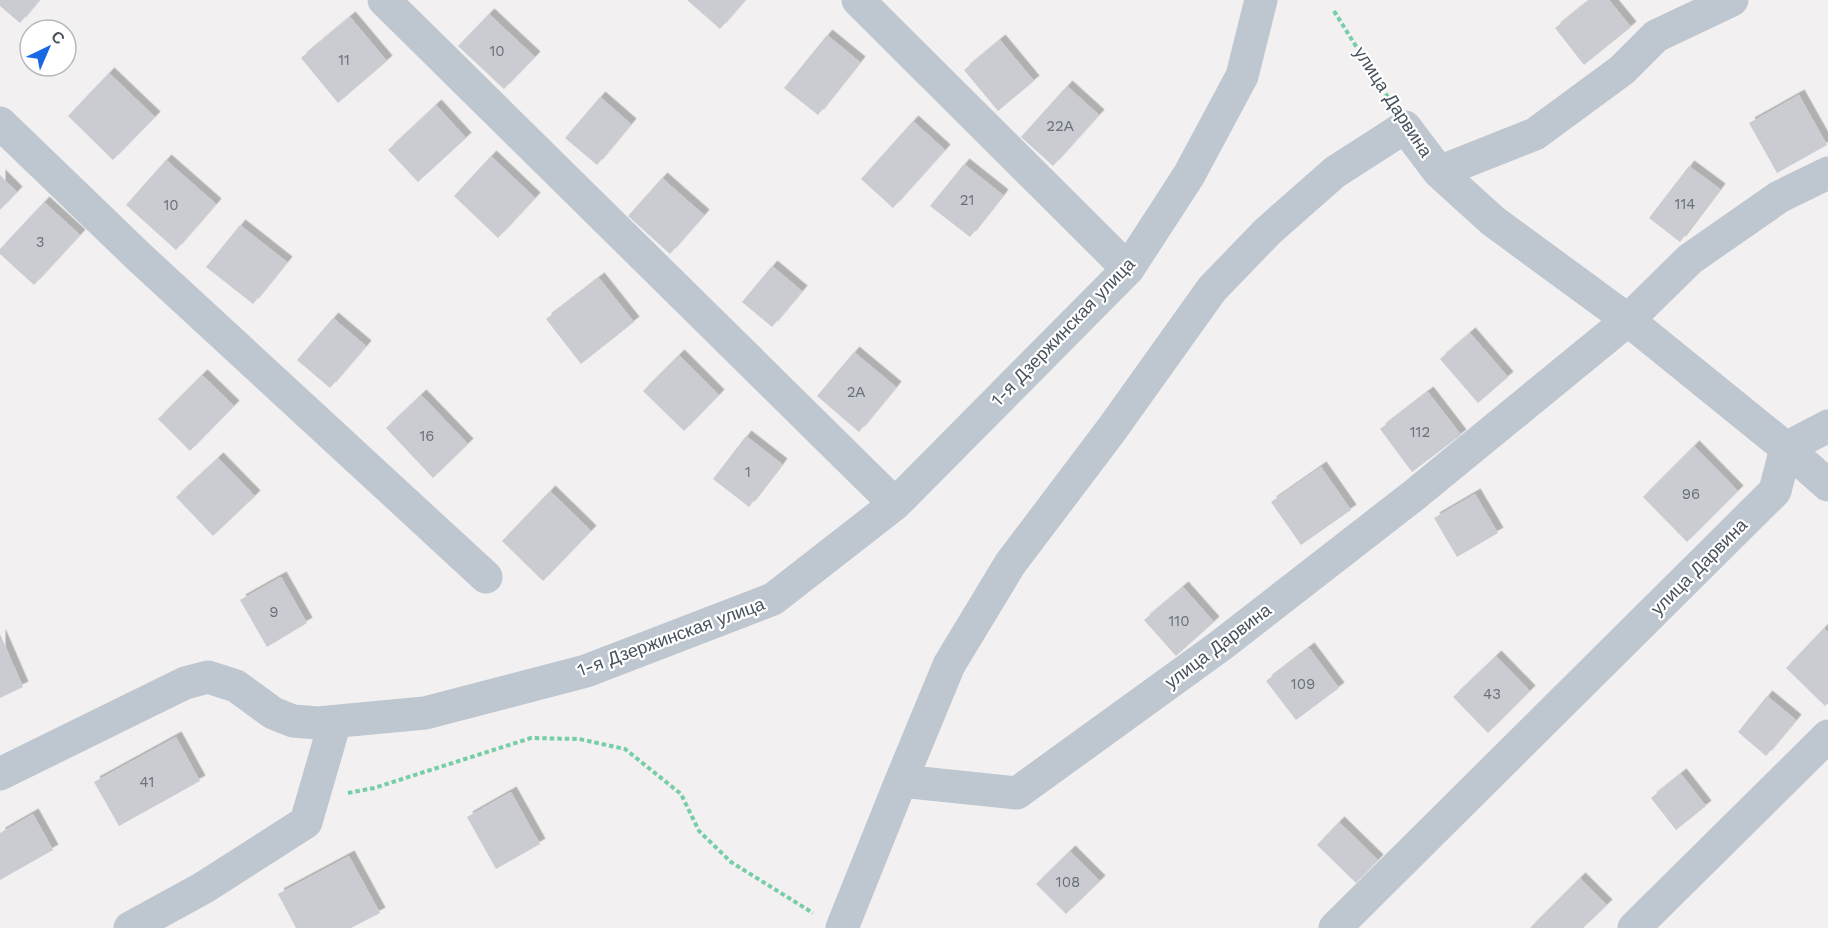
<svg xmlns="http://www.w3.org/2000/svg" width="1828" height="928" font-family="'Work Sans',sans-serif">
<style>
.building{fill:#caccd2;filter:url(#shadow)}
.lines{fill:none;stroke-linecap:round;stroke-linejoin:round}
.path{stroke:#76cea7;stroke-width:4;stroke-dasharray:4.5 3;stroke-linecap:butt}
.minor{stroke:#bec6cf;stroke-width:33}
.labels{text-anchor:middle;stroke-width:4.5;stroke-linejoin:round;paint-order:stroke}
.number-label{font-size:15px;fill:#68707a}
.street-label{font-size:18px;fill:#48525d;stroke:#fff}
</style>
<defs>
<filter id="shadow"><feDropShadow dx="5.5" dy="-5.5" stdDeviation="0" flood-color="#0004"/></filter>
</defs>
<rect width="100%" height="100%" fill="#f2f0f0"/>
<!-- building -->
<path class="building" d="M 0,0 L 39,0 L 20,23 L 0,6 Z
M 687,0 L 745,0 L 720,29 Z
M 1590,0 L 1609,0 L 1631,27 L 1584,65 L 1555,28 Z
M 489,14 L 535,57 L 504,89 L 458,46 Z
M 350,17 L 387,61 L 338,103 L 301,58 Z
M 827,35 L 860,62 L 818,115 L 784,88 Z
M 1000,40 L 1034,81 L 998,111 L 964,70 Z
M 109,73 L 155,117 L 113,160 L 68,116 Z
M 1067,86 L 1099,115 L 1053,166 L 1021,137 Z
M 1799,95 L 1827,145 L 1777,173 L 1749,123 Z
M 600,97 L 631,124 L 597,165 L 565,138 Z
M 436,105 L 466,138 L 418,182 L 388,150 Z
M 913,121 L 945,150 L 893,208 L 861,179 Z
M 491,156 L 535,198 L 498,238 L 454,196 Z
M 166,160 L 216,204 L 176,250 L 126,205 Z
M 964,164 L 1003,195 L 970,237 L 930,206 Z
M 1689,166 L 1720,189 L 1680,242 L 1649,218 Z
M 0,175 L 17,192 L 0,210 Z
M 662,178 L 704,215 L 670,254 L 628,216 Z
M 44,202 L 80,235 L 34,285 L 0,254 L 0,249 Z
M 240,225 L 287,262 L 253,304 L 206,267 Z
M 772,266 L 802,291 L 772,327 L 742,302 Z
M 599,278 L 634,322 L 581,364 L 546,319 Z
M 333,318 L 366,346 L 330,388 L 297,360 Z
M 1470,333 L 1508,377 L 1478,403 L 1440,359 Z
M 854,352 L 896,387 L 859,432 L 817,396 Z
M 679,355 L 719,395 L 684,431 L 643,391 Z
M 202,375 L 234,406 L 190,451 L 158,419 Z
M 1428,392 L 1461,435 L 1412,472 L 1380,429 Z
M 421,395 L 468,444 L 433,478 L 386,428 Z
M 746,436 L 782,464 L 749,507 L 713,479 Z
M 1694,446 L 1738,491 L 1687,542 L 1643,497 Z
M 218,458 L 255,496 L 213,536 L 176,497 Z
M 1321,467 L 1351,510 L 1301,545 L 1271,502 Z
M 550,491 L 591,531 L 543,581 L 502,541 Z
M 1475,494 L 1498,533 L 1457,557 L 1434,518 Z
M 281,577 L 307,623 L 267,647 L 240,600 Z
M 1183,587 L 1214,622 L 1176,656 L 1144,620 Z
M 1824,628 L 1828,632 L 1828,703 L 1825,706 L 1786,668 Z
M 0,634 L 23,687 L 0,698 Z
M 1309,648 L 1339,688 L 1296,720 L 1266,681 Z
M 1496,656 L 1530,691 L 1488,733 L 1453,697 Z
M 1767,696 L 1796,720 L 1766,756 L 1738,732 Z
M 176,737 L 200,781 L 119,826 L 94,782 Z
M 1681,774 L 1706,806 L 1676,830 L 1651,798 Z
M 511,792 L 540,844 L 496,869 L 467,817 Z
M 33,814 L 53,850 L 0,880 L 0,833 Z
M 1339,822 L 1378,860 L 1356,883 L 1317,845 Z
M 1070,851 L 1100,881 L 1066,914 L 1036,884 Z
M 349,856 L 380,913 L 351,928 L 296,928 L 278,894 Z
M 1580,878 L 1607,905 L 1583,928 L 1530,928 Z"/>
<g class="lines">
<!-- path -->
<path class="path" d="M 1334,11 L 1389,99
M 348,793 L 374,788 L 531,738 L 579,739 L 625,749 L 681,794 L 699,831 L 731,862 L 813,913"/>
<!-- minor -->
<path class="minor" d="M 384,0 L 895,504
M 858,0 L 1128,269
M 0,123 L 137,255 L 486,577
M 1439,172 L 1535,134 L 1622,70 L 1656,36 L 1732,0
M 0,774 L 185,683 L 208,677 L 236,686 L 273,713 L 293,721 L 318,723 L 425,713 L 586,671 L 773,599 L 895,504 L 1128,269 L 1189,175 L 1242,76 L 1261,0
M 901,781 L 949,665 L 1010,564 L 1112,429 L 1212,289 L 1267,232 L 1335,172 L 1405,127 L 1439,172 L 1493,221 L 1628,320 L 1786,448 L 1828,485
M 130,928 L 203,888 L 306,822 L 335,722
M 842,928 L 901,781 L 1017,793 L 1220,646 L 1413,496 L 1628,320 L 1690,259 L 1779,197 L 1828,173
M 1335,928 L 1775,491 L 1786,448 L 1828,426
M 1634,928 L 1828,736"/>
</g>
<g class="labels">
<!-- number labels -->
<g class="number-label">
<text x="497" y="56">10</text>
<text x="344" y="65">11</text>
<text x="1060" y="131">22А</text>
<text x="967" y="205">21</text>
<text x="1685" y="209">114</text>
<text x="171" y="210">10</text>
<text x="40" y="247">3</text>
<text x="856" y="397">2А</text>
<text x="1420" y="437">112</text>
<text x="427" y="441">16</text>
<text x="748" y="477">1</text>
<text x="1691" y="499">96</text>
<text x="274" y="617">9</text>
<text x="1179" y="626">110</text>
<text x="1303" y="689">109</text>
<text x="1492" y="699">43</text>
<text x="147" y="787">41</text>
<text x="1068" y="887">108</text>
</g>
<!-- street labels -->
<g class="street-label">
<text transform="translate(1393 102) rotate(57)" y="6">улица Дарвина</text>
<text transform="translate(1063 332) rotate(-46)" y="6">1-я Дзержинская улица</text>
<text transform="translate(1699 567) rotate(-45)" y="6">улица Дарвина</text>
<text transform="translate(671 637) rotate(-20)" y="6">1-я Дзержинская улица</text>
<text transform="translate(1218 646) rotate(-37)" y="6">улица Дарвина</text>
</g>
</g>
<!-- north arrow -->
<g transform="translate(48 48) rotate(44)"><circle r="28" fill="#ffffff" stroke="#b6babe" stroke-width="1.5"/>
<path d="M0-4.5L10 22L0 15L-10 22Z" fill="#1967e3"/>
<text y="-9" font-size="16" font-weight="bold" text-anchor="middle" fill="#48525d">С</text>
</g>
</svg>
